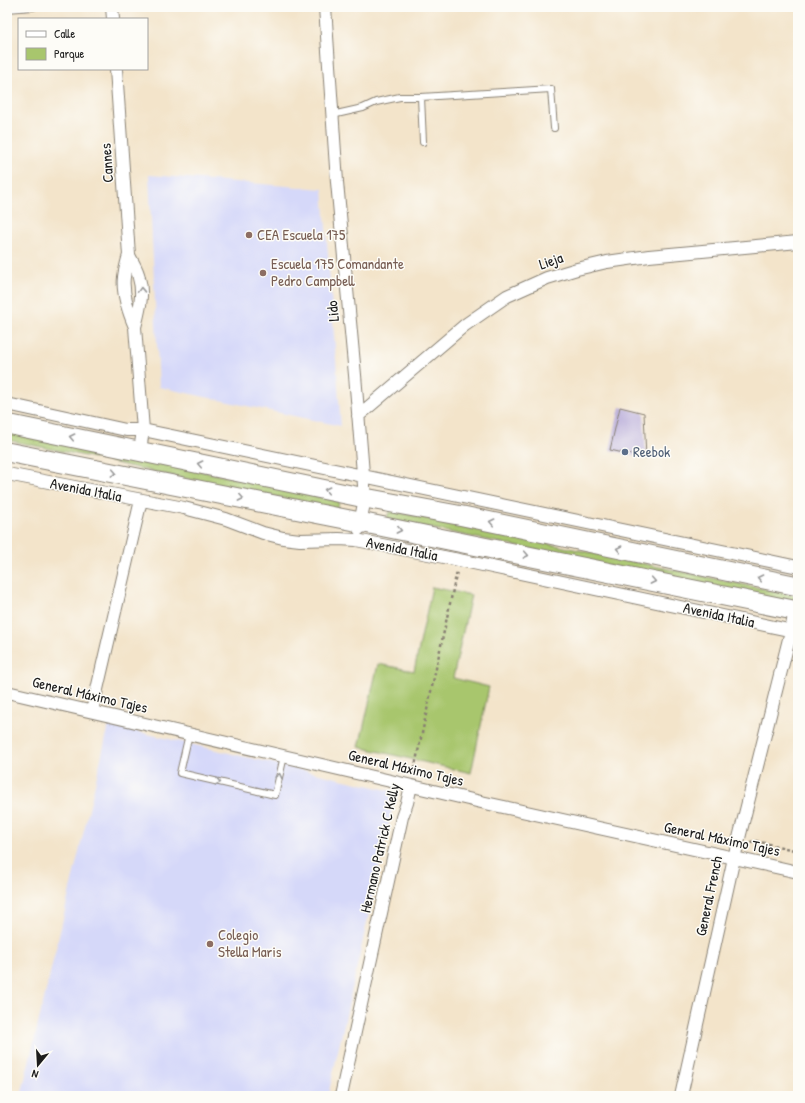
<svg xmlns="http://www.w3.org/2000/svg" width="805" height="1103" font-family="'Patrick Hand',sans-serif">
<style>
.built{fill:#d5d8f9}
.green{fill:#a8c66d;stroke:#627144}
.building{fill:#afa1d5}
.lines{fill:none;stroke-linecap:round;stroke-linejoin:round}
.service-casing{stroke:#888073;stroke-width:8}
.minor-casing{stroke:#888073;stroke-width:14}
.primary-casing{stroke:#888073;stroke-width:21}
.path{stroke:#888073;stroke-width:2.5;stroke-dasharray:3 3;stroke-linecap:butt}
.service{stroke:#fff;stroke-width:6}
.minor{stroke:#fff;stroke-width:12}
.primary{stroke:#fff;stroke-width:19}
.oneway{stroke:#999}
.education-dot{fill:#8d6e63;stroke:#fdfcf7;stroke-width:1.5}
.service-dot{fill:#5c6f8a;stroke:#fdfcf7;stroke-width:1.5}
.labels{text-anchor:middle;stroke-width:3;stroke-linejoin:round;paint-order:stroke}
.street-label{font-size:15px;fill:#1c1c1c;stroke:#fdfcf7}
.education-label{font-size:15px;fill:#785e54;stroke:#fdfcf7;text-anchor:start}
.service-label{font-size:15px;fill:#4e5e75;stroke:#fdfcf7;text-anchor:start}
</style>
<rect width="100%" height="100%" fill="#fdfcf7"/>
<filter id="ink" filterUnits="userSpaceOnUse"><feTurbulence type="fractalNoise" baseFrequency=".025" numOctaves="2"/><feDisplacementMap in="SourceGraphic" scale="8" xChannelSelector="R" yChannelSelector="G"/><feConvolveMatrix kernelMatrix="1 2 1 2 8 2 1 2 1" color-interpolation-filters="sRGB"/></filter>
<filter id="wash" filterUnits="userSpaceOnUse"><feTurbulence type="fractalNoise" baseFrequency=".012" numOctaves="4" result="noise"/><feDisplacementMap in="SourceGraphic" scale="16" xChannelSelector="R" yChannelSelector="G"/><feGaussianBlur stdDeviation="0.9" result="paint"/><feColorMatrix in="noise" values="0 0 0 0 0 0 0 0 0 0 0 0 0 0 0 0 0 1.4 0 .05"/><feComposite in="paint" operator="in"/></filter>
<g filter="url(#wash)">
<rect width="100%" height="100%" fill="#f3e4ca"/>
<!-- built -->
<path class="built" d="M 149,175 L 323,189 L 341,426 L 159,387 Z
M 109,725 L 396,792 L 328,1096 L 21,1096 Z"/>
<!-- green -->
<path class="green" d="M 7,429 L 339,501 L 339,503 L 337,509 L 163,474 L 90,457 L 7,440 Z
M 392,511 L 798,596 L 798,606 L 387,519 L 388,514 Z
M 432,587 L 471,595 L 453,678 L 489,687 L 471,773 L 359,747 L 378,664 L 414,671 Z"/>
<g id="blocks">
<!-- building -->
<path class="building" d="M 620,407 L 644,413 L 646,458 L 610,450 Z"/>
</g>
</g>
<g filter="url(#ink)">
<use href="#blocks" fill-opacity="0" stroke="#888073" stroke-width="1"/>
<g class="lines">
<defs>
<path id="service" d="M 7,9 L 33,7
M 421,97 L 423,142
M 332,115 L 363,108 L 376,102 L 400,97 L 421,97 L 551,89 L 554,128
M 189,734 L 180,773 L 275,795 L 284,756"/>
<path id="minor" d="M 112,7 L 113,19
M 325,7 L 337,182 L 355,375 L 365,498 L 359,529
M 116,69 L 129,255 C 127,262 125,269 124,277 C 122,292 129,313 135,327 L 143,430 L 140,451
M 129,255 C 132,262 138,270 139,278 C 144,294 139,311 135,327
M 7,404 L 126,430 L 143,430 L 798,567
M 358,416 L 465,325 L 507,296 L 547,278 L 577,269 L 607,262 L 649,256 L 798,242
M 7,474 L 184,508 L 226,519 L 263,533 L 283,538 L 300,540 L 339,539 L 356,540 L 459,560 L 798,632
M 7,692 L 481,802 L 798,872
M 92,711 L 141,500
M 341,1096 L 402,817 L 407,803 L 411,786
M 681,1096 L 734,858 L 791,631 L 795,610"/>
<path id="primary" d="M 7,424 L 365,498 L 463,516 L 798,586
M 7,452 L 360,522 L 798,611"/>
</defs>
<!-- service casing -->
<use href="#service" class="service-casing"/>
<!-- minor casing -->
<use href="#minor" class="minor-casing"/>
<!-- primary casing -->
<use href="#primary" class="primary-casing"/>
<!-- path -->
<path class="path" d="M 413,775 L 457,571
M 750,842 L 756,841 L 798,851"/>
<!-- service -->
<use href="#service" class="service"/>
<!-- minor -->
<use href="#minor" class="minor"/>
<!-- primary -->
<use href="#primary" class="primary"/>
</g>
<!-- one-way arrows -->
<defs><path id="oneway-chevron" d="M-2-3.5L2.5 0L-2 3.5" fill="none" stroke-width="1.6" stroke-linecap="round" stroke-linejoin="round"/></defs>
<g class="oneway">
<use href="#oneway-chevron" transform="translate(141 290) rotate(-92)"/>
<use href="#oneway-chevron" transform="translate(72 437) rotate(-168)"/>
<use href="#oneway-chevron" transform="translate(200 464) rotate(-168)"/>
<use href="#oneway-chevron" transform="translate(114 473) rotate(11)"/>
<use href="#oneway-chevron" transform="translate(327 490) rotate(-168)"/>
<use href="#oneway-chevron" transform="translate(241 498) rotate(11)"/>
<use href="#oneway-chevron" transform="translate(492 522) rotate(-168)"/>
<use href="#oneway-chevron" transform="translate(399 530) rotate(11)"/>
<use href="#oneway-chevron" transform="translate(619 549) rotate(-168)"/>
<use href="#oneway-chevron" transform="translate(526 555) rotate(11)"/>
<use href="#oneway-chevron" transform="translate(760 578) rotate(-168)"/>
<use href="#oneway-chevron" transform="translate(653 581) rotate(11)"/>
<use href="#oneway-chevron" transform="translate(279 776) rotate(-77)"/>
<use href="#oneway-chevron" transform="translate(218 782) rotate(13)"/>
</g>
</g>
<!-- markers -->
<g class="education-dot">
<circle cx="249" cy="235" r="4"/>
<circle cx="263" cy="273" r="4"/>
<circle cx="210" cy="944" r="4"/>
</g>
<circle class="service-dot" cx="625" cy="452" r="4"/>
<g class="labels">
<!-- street labels -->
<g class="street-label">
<text transform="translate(107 163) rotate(-94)" y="5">Cannes</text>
<text transform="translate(551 261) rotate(-19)" y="5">Lieja</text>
<text transform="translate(333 311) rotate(-95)" y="5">Lido</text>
<text transform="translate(86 490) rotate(11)" y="5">Avenida Italia</text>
<text transform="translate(402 549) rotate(11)" y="5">Avenida Italia</text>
<text transform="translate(719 615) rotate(12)" y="5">Avenida Italia</text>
<text transform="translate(90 695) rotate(13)" y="5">General Máximo Tajes</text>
<text transform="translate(406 768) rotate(13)" y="5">General Máximo Tajes</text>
<text transform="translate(722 839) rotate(12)" y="5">General Máximo Tajes</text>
<text transform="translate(380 848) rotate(-77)" y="5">Hermano Patrick C Kelly</text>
<text transform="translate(709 896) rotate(-78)" y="5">General French</text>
</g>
<!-- education labels -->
<g class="education-label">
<text x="257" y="240">CEA Escuela 175</text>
<text x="271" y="269">Escuela 175 Comandante<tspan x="271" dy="17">Pedro Campbell</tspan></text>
<text x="218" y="940">Colegio<tspan x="218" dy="17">Stella Maris</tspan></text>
</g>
<!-- service labels -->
<g class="service-label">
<text x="633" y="457">Reebok</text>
</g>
</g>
<!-- margin -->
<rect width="805" height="1103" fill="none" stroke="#fdfcf7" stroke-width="24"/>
<!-- legend -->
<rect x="18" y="18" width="130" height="52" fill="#fdfcf7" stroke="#a3a29f"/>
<rect x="26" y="31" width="20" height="6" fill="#ffffff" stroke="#a3a29f"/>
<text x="54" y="38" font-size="12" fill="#1c1c1c">Calle</text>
<rect x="26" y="48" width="20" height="12" fill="#a8c66d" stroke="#a3a29f"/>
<text x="54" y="58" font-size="12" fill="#1c1c1c">Parque</text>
<!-- north arrow -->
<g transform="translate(38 1065) rotate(198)" stroke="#fdfcf7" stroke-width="3" paint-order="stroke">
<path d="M0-3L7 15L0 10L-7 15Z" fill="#1c1c1c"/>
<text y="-6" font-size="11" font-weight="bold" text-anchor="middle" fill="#1c1c1c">N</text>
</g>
</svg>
